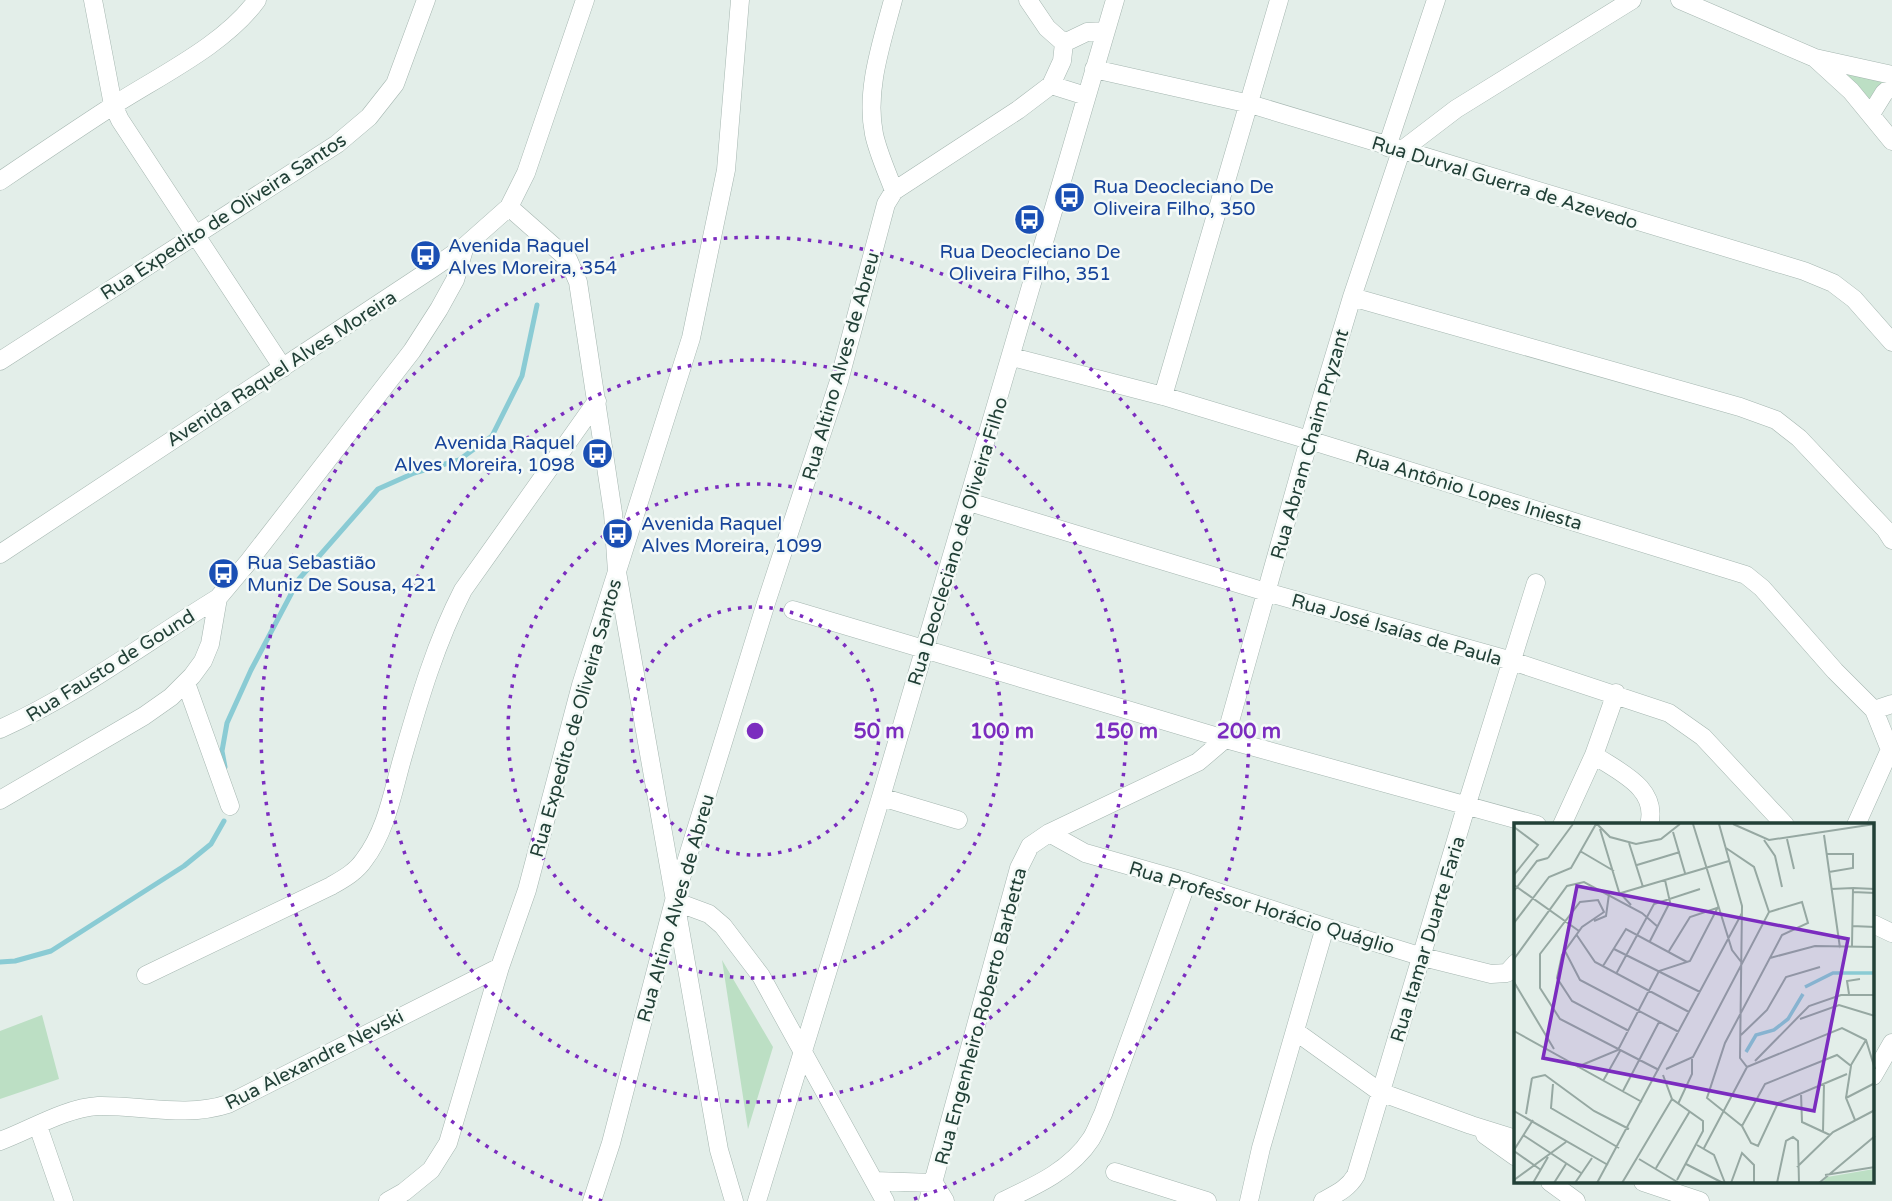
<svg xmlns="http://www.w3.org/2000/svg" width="1892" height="1201" font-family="'Varela Round',sans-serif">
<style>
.green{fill:#bcdfc4}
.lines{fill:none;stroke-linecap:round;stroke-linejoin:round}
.stream{stroke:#8acbd4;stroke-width:5}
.minor-casing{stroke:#a5b6b0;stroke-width:19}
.minor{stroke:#fff;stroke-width:18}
.ring{fill:none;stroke:#7b2cbf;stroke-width:3.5;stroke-dasharray:3.5 7}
.labels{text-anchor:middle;stroke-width:5;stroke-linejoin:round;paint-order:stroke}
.street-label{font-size:19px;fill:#224037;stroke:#f4faf7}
.transit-label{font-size:19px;fill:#164399;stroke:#f4faf7;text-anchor:start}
.inset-river{fill:none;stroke:#8acbd4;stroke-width:3.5}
.inset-road{fill:none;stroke:#96a8a2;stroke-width:2}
.view{fill:#7b2cbf;fill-opacity:0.15;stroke:#7b2cbf;stroke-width:3.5}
.inset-edge{fill:none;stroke:#224037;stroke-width:3.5}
.centre{fill:#7b2cbf;stroke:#f4faf7;stroke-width:3.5}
.ring-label{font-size:21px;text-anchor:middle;font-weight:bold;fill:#7b2cbf;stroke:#f4faf7;stroke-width:5;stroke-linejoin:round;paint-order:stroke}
</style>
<rect width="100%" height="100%" fill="#e3eee9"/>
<!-- green -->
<path class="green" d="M 1832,68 L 1892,79 L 1870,107 Z
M 722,960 L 773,1047 L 748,1129 Z
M 42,1015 L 59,1079 L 0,1099 L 0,1031 Z"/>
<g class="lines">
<!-- stream -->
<path class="stream" d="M 225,767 L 222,751 L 227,723 L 251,670 L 299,579 L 378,489 L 414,473 L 459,460 L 492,436 L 522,376 L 537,305
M 0,962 L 15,961 L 51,951 L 184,866 L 211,844 L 224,821"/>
<defs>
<path id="minor" d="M 93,0 L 113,105 L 120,120 L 283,368
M 893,0 C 882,42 865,90 874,134 C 878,153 887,172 894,191
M 1028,0 L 1047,28 L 1064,43
M 1680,0 L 1815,58 L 1892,75
M 1064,43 L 1087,32 L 1105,31
M 1816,59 L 1851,91 L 1892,141
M 1094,69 L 1250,104 L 1804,271 L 1833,283 L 1854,299 L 1892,342
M 1051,85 L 1086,96
M 1871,114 L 1884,93 L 1892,86
M 1387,147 L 1436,0
M 0,181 C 37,156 74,131 111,107 C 157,77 225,45 257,0
M 509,207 L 526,173 L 585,0
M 1352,297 L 1740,407 L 1776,420 L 1799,438 L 1885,529 L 1892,540
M 1012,357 L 1163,396 L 1309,440 L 1746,575 L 1762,588 L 1835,671 L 1874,710 L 1890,750
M 0,361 L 337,144 L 369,117 L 395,84 L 426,0
M 1163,396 L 1279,0
M 969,502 L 1266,592 L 1512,661 L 1669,713 L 1703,737 L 1785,825
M 0,554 L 433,268 L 465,246 L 509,207 L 568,259 L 578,282 L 613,513 L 617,572 L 719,1150 L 734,1201
M 793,610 L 1225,739 L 1537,825
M 186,683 L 230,806
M 1874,710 L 1892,704
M 0,729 C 78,694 146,642 218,598
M 1594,755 C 1619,772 1659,788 1649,825
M 881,797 L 958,820
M 0,800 L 144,716 L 171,697 L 192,676 L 203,661 L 210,644 L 218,598 L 249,561 L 412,351 L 439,309 L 455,280 L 465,246
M 1562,825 L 1594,755 L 1616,693
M 1856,825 L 1892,745
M 1049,833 L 1085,853 L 1187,882 L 1325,927 L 1423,957 L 1491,974 L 1507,973 L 1516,963
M 674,901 L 709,914 L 723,926 L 761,976 L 885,1201
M 1873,924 L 1892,933
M 146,975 L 331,886 C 343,879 356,872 364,860 C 387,830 393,790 403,756 C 419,700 436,642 463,590 L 597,401
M 1295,1031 L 1380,1092 L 1471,1125 L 1516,1139
M 1873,1076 L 1892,1043
M 38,1126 L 64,1201
M 1485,1135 L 1516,1157
M 0,1141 C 30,1130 65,1108 98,1106 C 141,1105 186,1118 228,1104 L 500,967
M 1115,1172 L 1207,1201
M 874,1181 L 934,1183 L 945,1201
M 1550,1182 L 1576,1201
M 1643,1182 L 1700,1201
M 388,1201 L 404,1192 L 431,1170 L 448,1143 L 500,967 L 527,890 L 581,685 L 691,338 L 726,170 L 740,0
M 592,1201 L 611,1143 L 674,901 L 766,603 L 839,381 L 886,204 L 894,191 L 1018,110 L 1051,85 L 1062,61 L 1064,43
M 757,1201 L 881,797 L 1115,0
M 928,1201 L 1019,868 L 1030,846 L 1049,833 L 1198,762 L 1225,739 L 1309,440 L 1352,297 L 1401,151 L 1456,109 L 1632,0
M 1003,1201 C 1035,1186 1071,1170 1091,1139 C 1096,1131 1099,1122 1103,1114 L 1187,882
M 1249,1201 L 1261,1148 L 1325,927
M 1323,1201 C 1336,1194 1348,1189 1356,1175 L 1466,807 L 1536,583"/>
</defs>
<!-- minor casing -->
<use href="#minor" class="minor-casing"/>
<!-- minor -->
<use href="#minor" class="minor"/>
</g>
<!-- distance rings -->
<g class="ring">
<circle cx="755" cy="731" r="124"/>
<circle cx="755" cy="731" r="247"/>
<circle cx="755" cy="731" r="371"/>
<path d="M602 1201A494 494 0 1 1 908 1201"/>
</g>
<!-- icons -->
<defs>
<symbol id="bus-disc" viewBox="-11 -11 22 22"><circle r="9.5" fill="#1a4fb4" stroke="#f4faf7"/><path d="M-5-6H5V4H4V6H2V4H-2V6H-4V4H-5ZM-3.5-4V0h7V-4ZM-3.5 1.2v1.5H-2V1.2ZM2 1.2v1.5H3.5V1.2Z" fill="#fff"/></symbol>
</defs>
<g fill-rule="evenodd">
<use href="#bus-disc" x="1052" y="180" width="35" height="35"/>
<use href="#bus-disc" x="1012" y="202" width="35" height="35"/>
<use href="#bus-disc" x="408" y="238" width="35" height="35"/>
<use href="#bus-disc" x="580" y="436" width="35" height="35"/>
<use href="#bus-disc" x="600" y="516" width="35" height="35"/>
<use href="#bus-disc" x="206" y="556" width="35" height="35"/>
</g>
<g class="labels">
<!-- street labels -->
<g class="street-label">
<text transform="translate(1505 182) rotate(17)" y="7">Rua Durval Guerra de Azevedo</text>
<text transform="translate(223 216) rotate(-33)" y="7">Rua Expedito de Oliveira Santos</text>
<text transform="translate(840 366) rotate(-74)" y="7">Rua Altino Alves de Abreu</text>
<text transform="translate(281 368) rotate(-33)" y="7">Avenida Raquel Alves Moreira</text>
<text transform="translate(1309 444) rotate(-74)" y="7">Rua Abram Chaim Pryzant</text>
<text transform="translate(1469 489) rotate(17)" y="7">Rua Antônio Lopes Iniesta</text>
<text transform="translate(957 541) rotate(-73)" y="7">Rua Deocleciano de Oliveira Filho</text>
<text transform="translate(1397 629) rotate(16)" y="7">Rua José Isaías de Paula</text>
<text transform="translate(110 665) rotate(-32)" y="7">Rua Fausto de Gound</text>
<text transform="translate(575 718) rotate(-74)" y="7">Rua Expedito de Oliveira Santos</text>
<text transform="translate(1262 907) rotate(17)" y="7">Rua Professor Horácio Quáglio</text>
<text transform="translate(675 908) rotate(-74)" y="7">Rua Altino Alves de Abreu</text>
<text transform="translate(1427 939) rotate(-73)" y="7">Rua Itamar Duarte Faria</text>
<text transform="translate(980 1016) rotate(-75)" y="7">Rua Engenheiro Roberto Barbetta</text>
<text transform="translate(314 1059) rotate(-27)" y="7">Rua Alexandre Nevski</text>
</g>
<!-- transit labels -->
<g class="transit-label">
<text x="1093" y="193">Rua Deocleciano De<tspan x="1093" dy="22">Oliveira Filho, 350</tspan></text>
<text x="448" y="252">Avenida Raquel<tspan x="448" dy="22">Alves Moreira, 354</tspan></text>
<text x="1030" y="258" text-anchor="middle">Rua Deocleciano De<tspan x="1030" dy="22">Oliveira Filho, 351</tspan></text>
<text x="575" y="449" text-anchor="end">Avenida Raquel<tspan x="575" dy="22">Alves Moreira, 1098</tspan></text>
<text x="641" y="530">Avenida Raquel<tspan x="641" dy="22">Alves Moreira, 1099</tspan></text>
<text x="247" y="569">Rua Sebastião<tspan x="247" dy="22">Muniz De Sousa, 421</tspan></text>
</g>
</g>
<!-- overview -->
<g transform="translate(1514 823)">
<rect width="360" height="360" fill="#e3eee9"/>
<path d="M 360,346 L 358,360 L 308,360 L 313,354 Z" fill="#bcdfc4"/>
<path class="inset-river" d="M 291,164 L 319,150 L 361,150M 232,229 L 242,212 L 260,207 L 274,196 L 289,171"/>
<path class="inset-road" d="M 83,1 L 96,14 L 122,21 L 147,16 L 166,1M 179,1 L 218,127 L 228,140M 205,1 L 228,83 L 226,235 L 233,244 L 328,205 L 352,217 L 361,246M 219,1 L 255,17 L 361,1M 0,4 L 24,22 L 0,52M 86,6 L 105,69 L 117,82M 159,9 L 171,50M 310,12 L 326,125M 273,16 L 280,46M 250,17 L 261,33 L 268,64M 115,20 L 129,64M 212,25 L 240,44 L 255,89M 66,28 L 100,48M 312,31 L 339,31 L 339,45 L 315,49M 34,35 L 59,1M 123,42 L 166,29M 0,62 L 65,108M 339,65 L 361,66M 317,66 L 339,65 L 338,123M 0,68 L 23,38 L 34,35M 339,69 L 361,70M 107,70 L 215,38M 80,98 L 92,93 L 95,71M 0,100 L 35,54 L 57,45 L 82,1M 338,103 L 361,104M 62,111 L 81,139 L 175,189M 136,118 L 156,79 L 151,57M 100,126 L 186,169M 51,128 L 66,157 L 165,209M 155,128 L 176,94 L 203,85M 256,135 L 301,123 L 361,124M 0,136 L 53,63 L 70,59 L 128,90 L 144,104M 89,143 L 112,106 L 173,139M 102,151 L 140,81 L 186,66M 0,159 L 40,226M 335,171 L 333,158 L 346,156M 286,196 L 325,182 L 361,193M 0,208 L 128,279M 115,208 L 58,178 L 43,155 L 48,132 L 68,104 L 90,89 L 84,77 L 66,79 L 26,131 L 26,165 L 46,196 L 145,247M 227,212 L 253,187 L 272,154 L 306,144M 241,238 L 295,183 L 327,172 L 361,172M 337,242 L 352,217M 63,244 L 104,227 L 145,148 L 176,138 L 204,84M 152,246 L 179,234 L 255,89 L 288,79 L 294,100 L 268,112 L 211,220 L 193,275 L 228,303 L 251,261 L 323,232 L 337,243 L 332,275 L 341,297M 149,252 L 158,276 L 189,298 L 189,308 L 163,357M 18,255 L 31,252 L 80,288 L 115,306M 89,258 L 106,228M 39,261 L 37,285 L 105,325M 109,268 L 145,199M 287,270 L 288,299 L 316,312M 332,275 L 361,260M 164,281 L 178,251 L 178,236M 0,288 L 94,342M 12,291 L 18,255M 228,303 L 237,320 L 244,323 L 264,280 L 333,251M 309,309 L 310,260M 9,312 L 67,350M 183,322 L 200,332 L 211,360M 190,325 L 233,244M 0,327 L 19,297M 0,328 L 27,347M 125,336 L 165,360M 172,341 L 209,360M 283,344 L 319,309 L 361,287M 142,345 L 176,288M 311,352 L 361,344M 0,357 L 52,319M 19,360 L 34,334M 40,360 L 52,341M 61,360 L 78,335M 83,360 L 228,90M 108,360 L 158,276M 217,360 L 228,330 L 240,342 L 240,360M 263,360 L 272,318 L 279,314 L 284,318 L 285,360M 305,360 L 361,313"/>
<path class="view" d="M 63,63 L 334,116 L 300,288 L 29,235 Z"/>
<rect width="360" height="360" class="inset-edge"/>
</g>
<circle cx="755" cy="731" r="10" class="centre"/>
<g class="ring-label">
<text x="879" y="738">50 m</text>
<text x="1002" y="738">100 m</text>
<text x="1126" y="738">150 m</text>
<text x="1249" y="738">200 m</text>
</g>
</svg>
